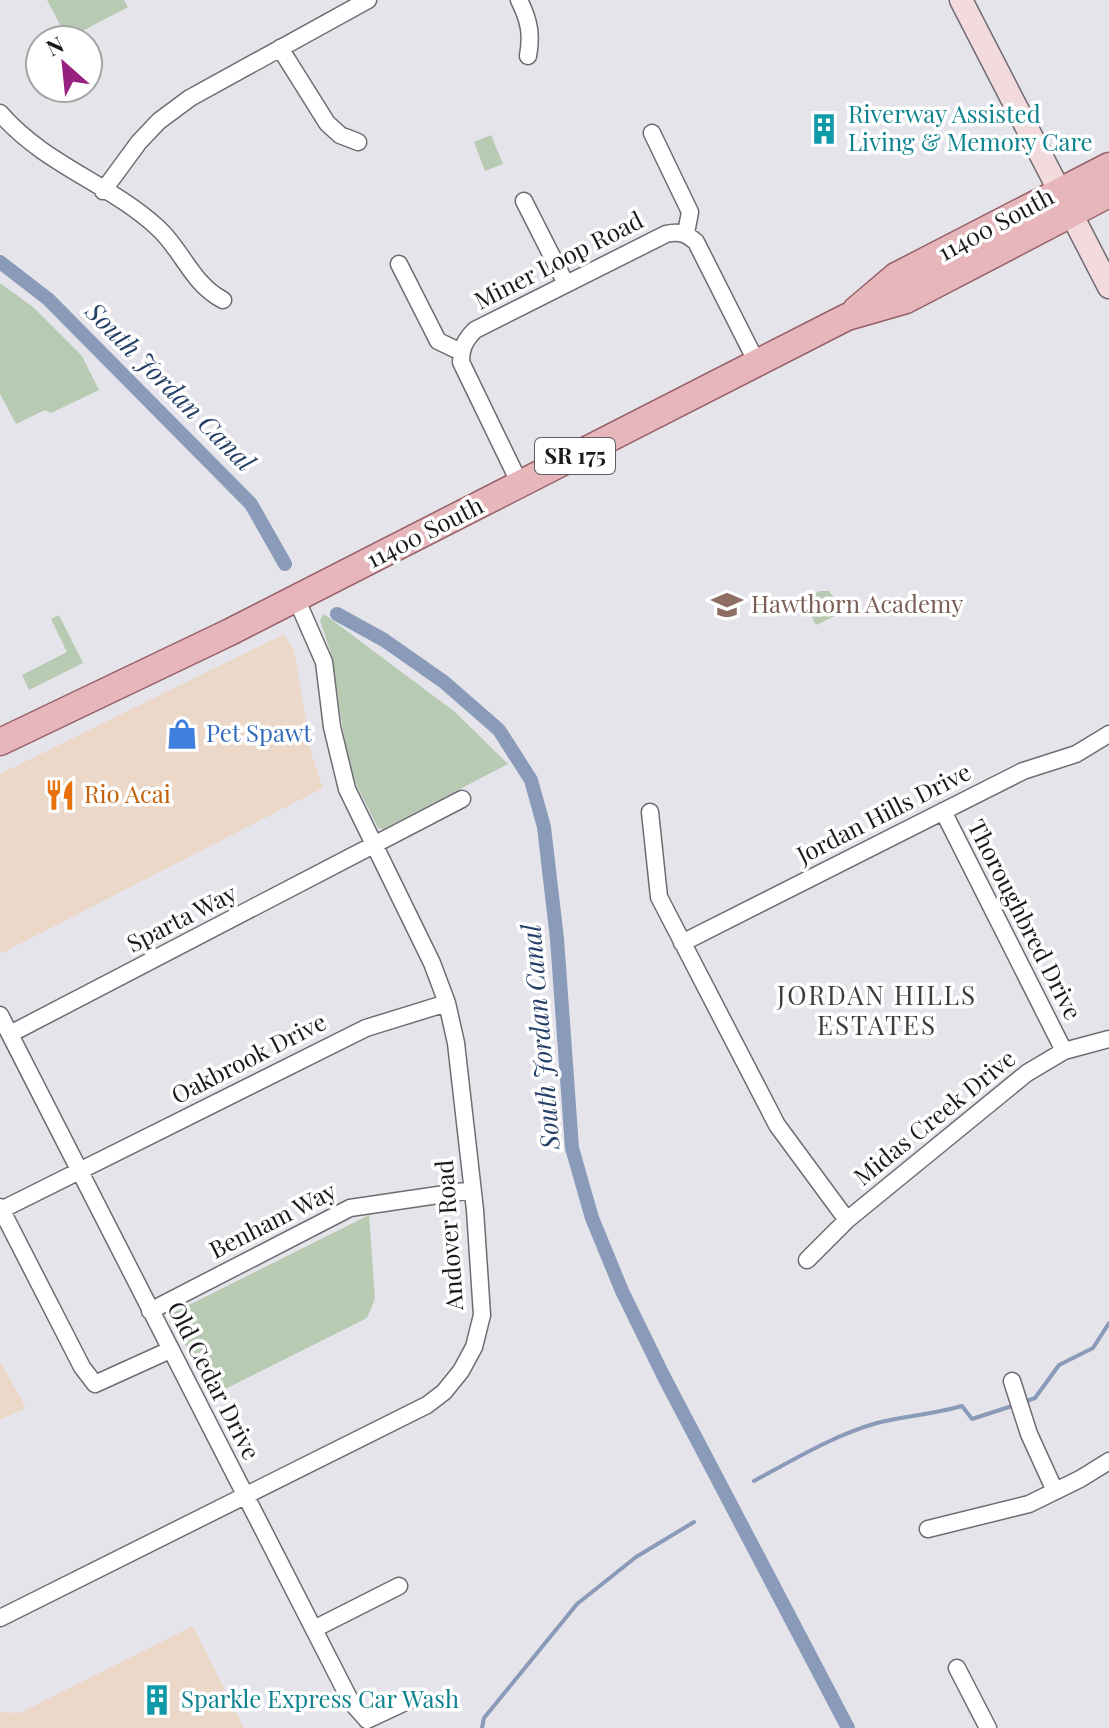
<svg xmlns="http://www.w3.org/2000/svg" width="1109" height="1728" font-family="'Playfair Display',serif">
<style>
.commercial{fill:#ebd8c8}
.green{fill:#b7cbb3}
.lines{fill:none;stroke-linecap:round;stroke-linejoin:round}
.stream{stroke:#899bb8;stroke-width:4}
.canal{stroke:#899bb8;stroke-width:14}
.street-casing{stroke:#6e6c72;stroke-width:19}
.secondary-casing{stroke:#6e6c72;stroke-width:25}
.primary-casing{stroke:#956166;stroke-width:29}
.street{stroke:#fff;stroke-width:16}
.secondary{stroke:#f3dbdd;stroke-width:22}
.primary{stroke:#e6b6bb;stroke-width:26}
.labels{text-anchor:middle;stroke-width:7;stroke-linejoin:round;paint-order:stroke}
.shield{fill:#fff;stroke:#5f5f61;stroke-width:2}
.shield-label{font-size:22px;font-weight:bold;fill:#1b1b1d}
.culture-label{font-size:24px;fill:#0d838f;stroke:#fff;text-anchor:start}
.street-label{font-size:24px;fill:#1b1b1d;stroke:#fff}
.education-label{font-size:24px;fill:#785e54;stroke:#fff;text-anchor:start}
.shop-label{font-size:24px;fill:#366cbe;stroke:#fff;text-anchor:start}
.food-label{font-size:24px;fill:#c56008;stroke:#fff;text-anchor:start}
.water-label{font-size:26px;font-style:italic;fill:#264068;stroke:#fff}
.neighbourhood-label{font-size:26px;letter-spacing:2px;fill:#3d3b40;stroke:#fff}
</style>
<rect width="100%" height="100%" fill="#e6e4eb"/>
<!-- commercial -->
<path class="commercial" d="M 284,634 L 294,650 L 311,752 L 323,788 L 0,954 L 0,774 Z
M 0,1361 L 26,1408 L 0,1420 Z
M 193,1626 L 244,1728 L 0,1728 L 0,1712 L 20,1713 Z"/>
<!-- green -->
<path class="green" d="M 47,0 L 124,0 L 128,7 L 73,36 L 65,34 Z
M 491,135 L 503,164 L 485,171 L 474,142 Z
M 0,283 L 33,307 L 82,356 L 99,390 L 51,413 L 45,410 L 16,424 L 0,394 Z
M 820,591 L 829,591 L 843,612 L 816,625 L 803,599 Z
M 324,614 L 455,712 L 508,764 L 383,829 L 378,828 L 353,778 L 347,757 L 332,657 L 320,620 Z
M 59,615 L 83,663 L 29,690 L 22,675 L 67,652 L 51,619 Z
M 369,1215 L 375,1299 L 367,1318 L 211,1396 L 173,1320 L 173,1313 Z"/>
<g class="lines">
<!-- stream -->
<path class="stream" d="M 1024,1402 L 1035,1398 L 1059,1365 L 1093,1348 L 1109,1323
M 754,1481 C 793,1460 834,1435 877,1423 C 905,1416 934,1414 962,1406 L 972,1419 L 1015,1405
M 482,1728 L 484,1718 L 577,1604 L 636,1557 L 694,1522"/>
<!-- canal -->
<path class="canal" d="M 0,262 L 48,299 L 251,504 L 285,564
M 337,614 L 384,640 L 444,682 L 499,730 L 531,780 L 544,827 L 557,939 L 572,1148 L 592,1218 L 622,1291 L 664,1377 L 848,1728"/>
<defs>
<path id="street" d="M 519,0 C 529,20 532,34 528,56
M 280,48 L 327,123 L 340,135 L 358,142
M 0,113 C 45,165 109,183 158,228 C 183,251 192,284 223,300
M 652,133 L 690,212 L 686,233
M 103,191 L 139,142 L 159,121 L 190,98 L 368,0
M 524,201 L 566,284
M 399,264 L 438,341 L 461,352
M 520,484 L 461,362 C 461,348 465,340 475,330 L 666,234 C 679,231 686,233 696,242 L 757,363
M 943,811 L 1064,1051
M 650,812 L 659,897 L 777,1125 L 847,1220
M 682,943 L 1023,771 L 1076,754 L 1109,734
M 0,1015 L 351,1702 L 367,1720 L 412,1699
M 10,1034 L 462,799
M 0,1207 L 82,1367 L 95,1384 L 170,1350
M 1,1210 L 366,1028 L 447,1003
M 807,1260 L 847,1220 L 1027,1073 L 1064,1051 L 1109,1039
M 150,1311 L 350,1208 L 472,1190
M 1012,1381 L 1029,1434 L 1055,1491
M 928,1529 L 1029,1504 L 1080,1479 L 1109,1461
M 0,1618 L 427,1405 L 444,1392 L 461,1371 L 474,1347 L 482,1315 L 475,1210 L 456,1043 L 447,1003 L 432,963 L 347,789 L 332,727 L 324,662 L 296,598
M 314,1629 L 399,1586
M 957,1668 L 988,1728"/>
<path id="secondary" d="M 961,0 L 1109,287"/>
<path id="primary" d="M 856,310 L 896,276 L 1109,166
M 0,742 L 230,632 L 847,317 L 906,300 L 1109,194"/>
</defs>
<!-- street casing -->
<use href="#street" class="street-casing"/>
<!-- secondary casing -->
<use href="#secondary" class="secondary-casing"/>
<!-- primary casing -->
<use href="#primary" class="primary-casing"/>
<!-- street -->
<use href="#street" class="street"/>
<!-- secondary -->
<use href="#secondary" class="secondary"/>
<!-- primary -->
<use href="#primary" class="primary"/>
</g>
<!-- icons -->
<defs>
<symbol id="building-bare" viewBox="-9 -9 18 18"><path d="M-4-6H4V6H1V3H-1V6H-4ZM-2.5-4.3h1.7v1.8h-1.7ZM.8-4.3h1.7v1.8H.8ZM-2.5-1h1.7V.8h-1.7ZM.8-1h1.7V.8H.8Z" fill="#0f9aa8" stroke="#fff" stroke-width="2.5" paint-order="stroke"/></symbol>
<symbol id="school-bare" viewBox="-9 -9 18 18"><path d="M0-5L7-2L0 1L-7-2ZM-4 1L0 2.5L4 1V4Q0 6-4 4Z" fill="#8d6e63" stroke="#fff" stroke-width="2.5" paint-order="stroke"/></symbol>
<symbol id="shop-bare" viewBox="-9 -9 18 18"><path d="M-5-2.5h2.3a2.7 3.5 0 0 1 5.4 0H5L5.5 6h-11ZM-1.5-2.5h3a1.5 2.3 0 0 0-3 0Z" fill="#3f7fe0" stroke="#fff" stroke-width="2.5" paint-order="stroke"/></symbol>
<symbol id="restaurant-bare" viewBox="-9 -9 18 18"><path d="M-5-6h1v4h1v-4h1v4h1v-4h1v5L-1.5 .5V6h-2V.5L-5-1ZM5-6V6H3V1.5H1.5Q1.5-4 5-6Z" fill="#e8710a" stroke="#fff" stroke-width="2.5" paint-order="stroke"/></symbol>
</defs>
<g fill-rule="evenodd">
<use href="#building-bare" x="802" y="107" width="44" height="44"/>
<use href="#school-bare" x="705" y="583" width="44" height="44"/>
<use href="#shop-bare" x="160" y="712" width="44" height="44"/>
<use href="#restaurant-bare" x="38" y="773" width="44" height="44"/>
<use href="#building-bare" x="135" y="1678" width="44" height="44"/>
</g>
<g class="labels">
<!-- shield labels -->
<rect class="shield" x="535" y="438" width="80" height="36" rx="6"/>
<g class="shield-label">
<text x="575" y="464">SR 175</text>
</g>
<!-- culture labels -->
<g class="culture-label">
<text x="848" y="123">Riverway Assisted<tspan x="848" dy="28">Living &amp; Memory Care</tspan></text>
<text x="181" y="1708">Sparkle Express Car Wash</text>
</g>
<!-- street labels -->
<g class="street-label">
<text transform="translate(996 225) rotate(-28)" y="8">11400 South</text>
<text transform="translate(559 261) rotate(-27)" y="8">Miner Loop Road</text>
<text transform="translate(425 533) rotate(-27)" y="8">11400 South</text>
<text transform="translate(884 814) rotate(-27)" y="8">Jordan Hills Drive</text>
<text transform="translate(182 919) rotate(-27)" y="8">Sparta Way</text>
<text transform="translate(1024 920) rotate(63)" y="8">Thoroughbred Drive</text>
<text transform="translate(249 1059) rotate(-27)" y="8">Oakbrook Drive</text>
<text transform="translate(935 1118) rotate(-39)" y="8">Midas Creek Drive</text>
<text transform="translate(273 1221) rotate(-27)" y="8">Benham Way</text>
<text transform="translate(450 1235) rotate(-94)" y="8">Andover Road</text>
<text transform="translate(213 1381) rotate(63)" y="8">Old Cedar Drive</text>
</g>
<!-- education labels -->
<g class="education-label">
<text x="751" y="613">Hawthorn Academy</text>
</g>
<!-- shop labels -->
<g class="shop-label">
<text x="206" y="742">Pet Spawt</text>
</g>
<!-- food labels -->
<g class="food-label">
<text x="84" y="803">Rio Acai</text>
</g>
<!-- water labels -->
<g class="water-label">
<text transform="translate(170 387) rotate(45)" y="9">South Jordan Canal</text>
<text transform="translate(541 1037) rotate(-95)" y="9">South Jordan Canal</text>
</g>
<!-- neighbourhood labels -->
<g class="neighbourhood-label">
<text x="877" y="1005">JORDAN HILLS<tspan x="877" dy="30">ESTATES</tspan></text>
</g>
</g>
<!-- north arrow -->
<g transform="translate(64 64) rotate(333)"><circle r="38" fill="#ffffff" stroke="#a4a4a5" stroke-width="2"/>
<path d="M0-6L14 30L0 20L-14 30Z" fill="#97217e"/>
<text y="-12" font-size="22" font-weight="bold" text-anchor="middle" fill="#1b1b1d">N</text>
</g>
</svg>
